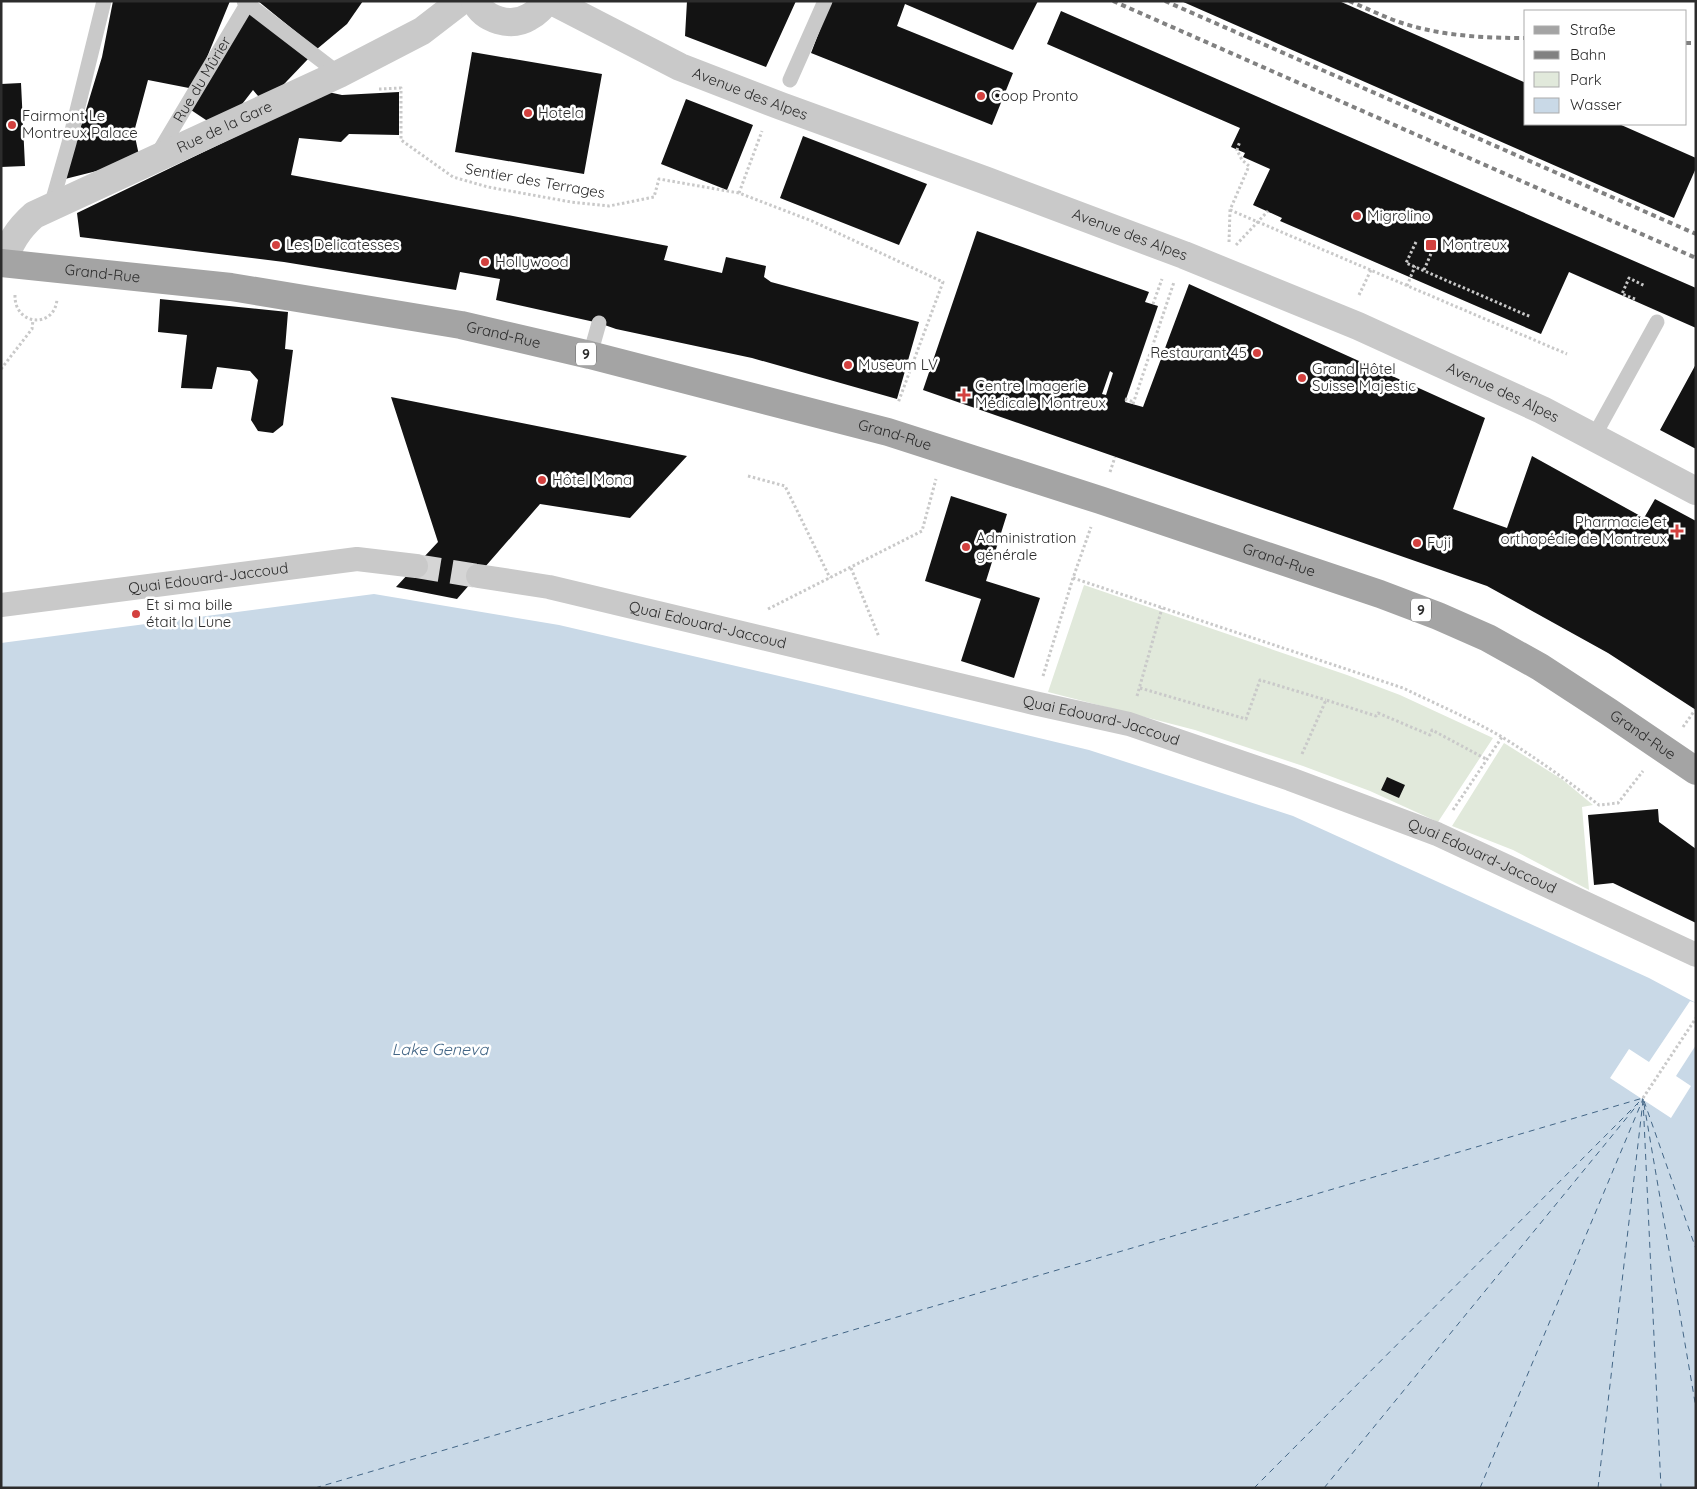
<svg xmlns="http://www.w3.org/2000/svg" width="1697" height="1489" font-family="Quicksand,sans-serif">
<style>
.green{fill:#e1e9db}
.water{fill:#c9d9e7}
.pier{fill:#fff}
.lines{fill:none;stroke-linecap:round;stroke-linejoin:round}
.ferry{stroke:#436686;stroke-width:1;stroke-dasharray:6 5;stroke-linecap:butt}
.building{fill:#131313;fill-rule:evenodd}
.pedestrian-tunnel{stroke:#d5d5d5;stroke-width:24;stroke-dasharray:24 12;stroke-linecap:butt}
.path{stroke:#c9c9c9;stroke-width:3;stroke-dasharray:2.5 2.5;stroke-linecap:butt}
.service{stroke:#c9c9c9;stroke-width:15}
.pedestrian{stroke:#c9c9c9;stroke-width:24}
.minor{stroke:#c9c9c9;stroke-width:28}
.tertiary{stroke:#c9c9c9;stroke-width:28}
.primary{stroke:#a4a4a4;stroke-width:28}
.rail{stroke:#818181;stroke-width:4;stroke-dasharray:5 4;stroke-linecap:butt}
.poi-dot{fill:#d3413f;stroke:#fff;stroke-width:2}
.labels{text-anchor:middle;stroke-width:5;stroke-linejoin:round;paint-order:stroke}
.shield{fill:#fff;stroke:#6b6b6b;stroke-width:1}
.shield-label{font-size:14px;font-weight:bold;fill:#2c2c2c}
.street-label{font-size:15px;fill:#2c2c2c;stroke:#fff}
.poi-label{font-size:15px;fill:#2c2c2c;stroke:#fff;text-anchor:start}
.water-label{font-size:16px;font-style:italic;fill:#436686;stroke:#fff}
</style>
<rect width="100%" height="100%" fill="#fff"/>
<!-- green -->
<path class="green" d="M 1084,585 L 1347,675 L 1400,695 L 1493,738 L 1438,822 L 1370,791 L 1303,766 L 1195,730 L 1048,692 Z
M 1504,743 L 1563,780 L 1593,805 L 1582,807 L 1589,890 L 1513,850 L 1452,826 Z"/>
<!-- water -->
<path class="water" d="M 374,594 L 559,625 L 822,686 L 1089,750 L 1293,816 L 1649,978 L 1696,1003 L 1696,1488 L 1,1488 L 1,643 Z"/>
<!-- pier -->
<path class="pier" d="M 1690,1001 L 1696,1003 L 1696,1045 L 1676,1076 L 1691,1086 L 1671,1118 L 1610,1078 L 1629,1049 L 1649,1062 Z"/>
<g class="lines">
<!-- ferry -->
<path class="ferry" d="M 1643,1099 L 1661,1488
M 1644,1101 L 1696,1249
M 1644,1104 L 1696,1408
M 315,1488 L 1643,1098
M 1254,1488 L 1643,1098
M 1324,1488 L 1638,1104
M 1480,1488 L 1643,1099
M 1598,1488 L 1643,1101"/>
</g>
<!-- building -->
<path class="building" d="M 113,1 L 230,1 L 194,89 L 148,80 L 134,132 L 140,160 L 65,179 L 102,57 Z
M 258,1 L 363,1 L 347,24 L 317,49 Z
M 687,1 L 796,1 L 766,67 L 685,36 Z
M 831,1 L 1038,1 L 1013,50 L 905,4 L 897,26 L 1013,73 L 992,125 L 811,53 Z
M 1181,1 L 1339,1 L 1526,83 L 1526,124 L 1619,124 L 1696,158 L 1696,168 L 1674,218 Z
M 248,11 L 308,59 L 265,104 L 253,90 L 229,121 L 218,128 L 191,110 Z
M 1061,11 L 1696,288 L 1696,328 L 1569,272 L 1541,334 L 1280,221 L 1282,218 L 1253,205 L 1270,169 L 1243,157 L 1245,153 L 1231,147 L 1240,128 L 1047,44 Z
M 472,52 L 602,74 L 584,174 L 455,152 Z
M 21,83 L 25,166 L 1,167 L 1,84 Z
M 328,92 L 342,95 L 399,92 L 399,135 L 349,134 L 341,142 L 299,138 L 291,175 L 513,216 L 668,246 L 664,260 L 722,273 L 726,257 L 766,266 L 764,277 L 771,282 L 919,322 L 897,399 L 752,358 L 616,329 L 599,323 L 496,300 L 500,279 L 460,272 L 456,290 L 284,262 L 80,237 L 77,213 Z
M 686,99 L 753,125 L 727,190 L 661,164 Z
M 803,136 L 927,184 L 899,245 L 780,198 Z
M 977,231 L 1149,292 L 1145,302 L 1158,306 L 1125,402 L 1143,407 L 1189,284 L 1485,418 L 1453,509 L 1507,528 L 1532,456 L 1644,518 L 1655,499 L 1696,521 L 1696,710 L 1608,653 L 1487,586 L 923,390 ZM 1110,371 L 1113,373 L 1106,395 L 1102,394 Z
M 160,299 L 288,312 L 285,349 L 293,350 L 283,425 L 273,433 L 258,431 L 251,420 L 258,380 L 250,371 L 217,367 L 212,389 L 181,388 L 187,335 L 158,332 Z
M 1696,364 L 1696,449 L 1660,430 Z
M 391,397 L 687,456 L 630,518 L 540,504 L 457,599 L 396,587 L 438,542 Z
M 951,496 L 1007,514 L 986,581 L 1040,598 L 1014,678 L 961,661 L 981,599 L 925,581 Z
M 1387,777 L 1405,785 L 1399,798 L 1381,790 Z
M 1658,809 L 1659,822 L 1696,849 L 1696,923 L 1613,883 L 1594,885 L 1588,815 Z"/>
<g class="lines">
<!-- pedestrian-tunnel -->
<path class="pedestrian-tunnel" d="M 416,566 L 478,576"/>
<!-- path -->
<path class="path" d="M 379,89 L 401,88 L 401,140 L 453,177 L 488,187 L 571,202 L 609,206 L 654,197 L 659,179 L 739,193 L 812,221 L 943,282 L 898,403
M 739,193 L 762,131
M 1230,210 L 1567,354
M 1229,242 L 1230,210 L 1249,166 L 1242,160 L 1237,150 L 1240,141
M 1416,242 L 1406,263 L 1531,317
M 1236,245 L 1268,211
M 1424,270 L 1433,249
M 1407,286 L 1415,266
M 15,295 C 14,326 55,329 57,299
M 1359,295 L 1371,270
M 1635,299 L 1622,294 L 1629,278 L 1645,286
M 1153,304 L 1162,279
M 1,369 L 32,329 L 33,320
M 1125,399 L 1134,402
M 1133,404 L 1174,282
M 1110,472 L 1115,457
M 748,476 L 785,486 L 830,578
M 851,568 L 879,637
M 1073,578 L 1403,688 C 1436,704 1471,719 1502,737 C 1536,758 1568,781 1599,805 L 1618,803 L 1643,771
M 768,609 L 922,531 L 936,479
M 1043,676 L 1073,578 L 1091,527
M 1140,688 L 1246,719 L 1260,680 L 1326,700
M 1137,696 L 1162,608
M 1683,727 L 1695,710
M 1302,754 L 1326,700 L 1376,716 L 1378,713 L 1430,735 L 1432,730 L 1486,759
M 1453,810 L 1502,737
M 1643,1098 L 1696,1018"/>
<!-- service -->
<g class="service">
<path d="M 244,1 L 339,74"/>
<path d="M 790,80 L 825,1"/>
<path id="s1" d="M 157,155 L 249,1"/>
<path d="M 51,206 L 69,143 L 104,1"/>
<path d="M 590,355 L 599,323"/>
<path d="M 1593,438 L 1657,322"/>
</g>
<!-- pedestrian -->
<g class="pedestrian">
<path id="s2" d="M 478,576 L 549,587 L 1034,703 L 1129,724 L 1290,779 L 1437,834 L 1696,955"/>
<path id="s3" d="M 1,605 L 357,559 L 416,566"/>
</g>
<!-- minor -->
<g class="minor">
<path id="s4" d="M 552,1 L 680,67 L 781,106 L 987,181 L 1184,255 L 1358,326 L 1542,410 L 1696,491"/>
<path id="s5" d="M 2,263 C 11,242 17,230 34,215 L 339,74 L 422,31 L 461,1"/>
</g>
<!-- tertiary -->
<path class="tertiary" d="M 475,1 C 484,20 511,28 529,17 C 537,13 541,8 546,1"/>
<!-- primary -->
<path class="primary" id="s6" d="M 1,263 L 231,287 L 461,325 L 590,355 L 888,432 L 1100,500 L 1380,594 L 1438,616 L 1488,638 L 1540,667 L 1609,712 L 1696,771"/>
<!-- rail -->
<path class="rail" d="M 1113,1 L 1696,258
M 1165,1 L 1696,234
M 1349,1 C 1366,8 1382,16 1399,22 C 1440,36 1483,38 1526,38
M 1686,43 L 1696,43"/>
</g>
<!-- markers -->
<g class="poi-dot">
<circle cx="981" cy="96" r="5"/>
<circle cx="528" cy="113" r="5"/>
<circle cx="12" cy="125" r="5"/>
<circle cx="1357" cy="216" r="5"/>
<circle cx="276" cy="245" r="5"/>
<rect x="1425" y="239" width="12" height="12" rx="2.5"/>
<circle cx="485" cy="262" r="5"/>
<circle cx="1257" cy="353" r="5"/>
<circle cx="848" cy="365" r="5"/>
<circle cx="1302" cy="378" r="5"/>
<path d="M961.5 387.5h5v5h5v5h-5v5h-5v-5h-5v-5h5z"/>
<circle cx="542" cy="480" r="5"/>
<path d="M1674.5 523.5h5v5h5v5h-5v5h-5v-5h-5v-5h5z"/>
<circle cx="1417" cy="543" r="5"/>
<circle cx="966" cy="547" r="5"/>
<circle cx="136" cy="614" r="5"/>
</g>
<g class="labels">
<!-- shield labels -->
<g class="shield">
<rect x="576" y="342.5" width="20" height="23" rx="4"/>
<rect x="1411" y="598.5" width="20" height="23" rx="4"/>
</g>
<g class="shield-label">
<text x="586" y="359">9</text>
<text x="1421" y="615">9</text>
</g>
<!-- street labels -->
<g class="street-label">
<text dy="5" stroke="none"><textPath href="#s1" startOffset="88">Rue du Mûrier</textPath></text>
<text dy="5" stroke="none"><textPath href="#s4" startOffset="219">Avenue des Alpes</textPath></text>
<text dy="5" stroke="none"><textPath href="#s5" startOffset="268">Rue de la Gare</textPath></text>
<text transform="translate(535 181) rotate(10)" y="5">Sentier des Terrages</text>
<text dy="5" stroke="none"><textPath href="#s4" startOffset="624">Avenue des Alpes</textPath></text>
<text dy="5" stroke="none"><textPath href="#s6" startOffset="102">Grand-Rue</textPath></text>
<text dy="5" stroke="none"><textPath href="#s6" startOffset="508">Grand-Rue</textPath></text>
<text dy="5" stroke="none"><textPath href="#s4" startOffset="1029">Avenue des Alpes</textPath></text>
<text dy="5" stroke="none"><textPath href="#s6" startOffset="912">Grand-Rue</textPath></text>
<text dy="5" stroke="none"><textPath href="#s6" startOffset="1316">Grand-Rue</textPath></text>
<text dy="5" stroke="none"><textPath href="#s3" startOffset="209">Quai Edouard-Jaccoud</textPath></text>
<text dy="5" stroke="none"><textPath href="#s2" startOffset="235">Quai Edouard-Jaccoud</textPath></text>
<text dy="5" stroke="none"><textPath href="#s2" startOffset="640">Quai Edouard-Jaccoud</textPath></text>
<text dy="5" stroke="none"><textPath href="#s6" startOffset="1722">Grand-Rue</textPath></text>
<text dy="5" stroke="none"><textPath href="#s2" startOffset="1045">Quai Edouard-Jaccoud</textPath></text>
</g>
<!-- poi labels -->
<g class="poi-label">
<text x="991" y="101">Coop Pronto</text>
<text x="538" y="118">Hotela</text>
<text x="22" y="121">Fairmont Le<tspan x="22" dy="17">Montreux Palace</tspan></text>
<text x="1367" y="221">Migrolino</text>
<text x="286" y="250">Les Delicatesses</text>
<text x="1442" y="250">Montreux</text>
<text x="495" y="267">Hollywood</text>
<text x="1247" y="358" text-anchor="end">Restaurant 45</text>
<text x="858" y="370">Museum LV</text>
<text x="1312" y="374">Grand Hôtel<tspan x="1312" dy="17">Suisse Majestic</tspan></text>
<text x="975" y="391">Centre Imagerie<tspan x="975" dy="17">Médicale Montreux</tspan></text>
<text x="552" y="485">Hôtel Mona</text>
<text x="1667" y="527" text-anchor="end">Pharmacie et<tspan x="1667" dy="17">orthopédie de Montreux</tspan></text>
<text x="976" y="543">Administration<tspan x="976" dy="17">générale</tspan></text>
<text x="1427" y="548">Fuji</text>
<text x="146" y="610">Et si ma bille<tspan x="146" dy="17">était la Lune</tspan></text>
</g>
<!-- water labels -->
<g class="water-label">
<text x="440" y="1055">Lake Geneva</text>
</g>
</g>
<!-- border -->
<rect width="1697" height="1489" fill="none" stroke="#2c2c2c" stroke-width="5"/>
<!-- legend -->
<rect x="1524" y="10" width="162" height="115" fill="#ffffff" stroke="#ababab"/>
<rect x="1534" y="26" width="25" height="8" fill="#a4a4a4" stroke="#ababab"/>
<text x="1570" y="35" font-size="15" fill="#2c2c2c">Straße</text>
<rect x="1534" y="51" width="25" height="8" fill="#818181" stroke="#ababab"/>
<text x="1570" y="60" font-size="15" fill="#2c2c2c">Bahn</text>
<rect x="1534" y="72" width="25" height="15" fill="#e1e9db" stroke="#ababab"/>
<text x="1570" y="85" font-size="15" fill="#2c2c2c">Park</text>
<rect x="1534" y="98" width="25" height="15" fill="#c9d9e7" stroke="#ababab"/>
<text x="1570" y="110" font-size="15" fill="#2c2c2c">Wasser</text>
</svg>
